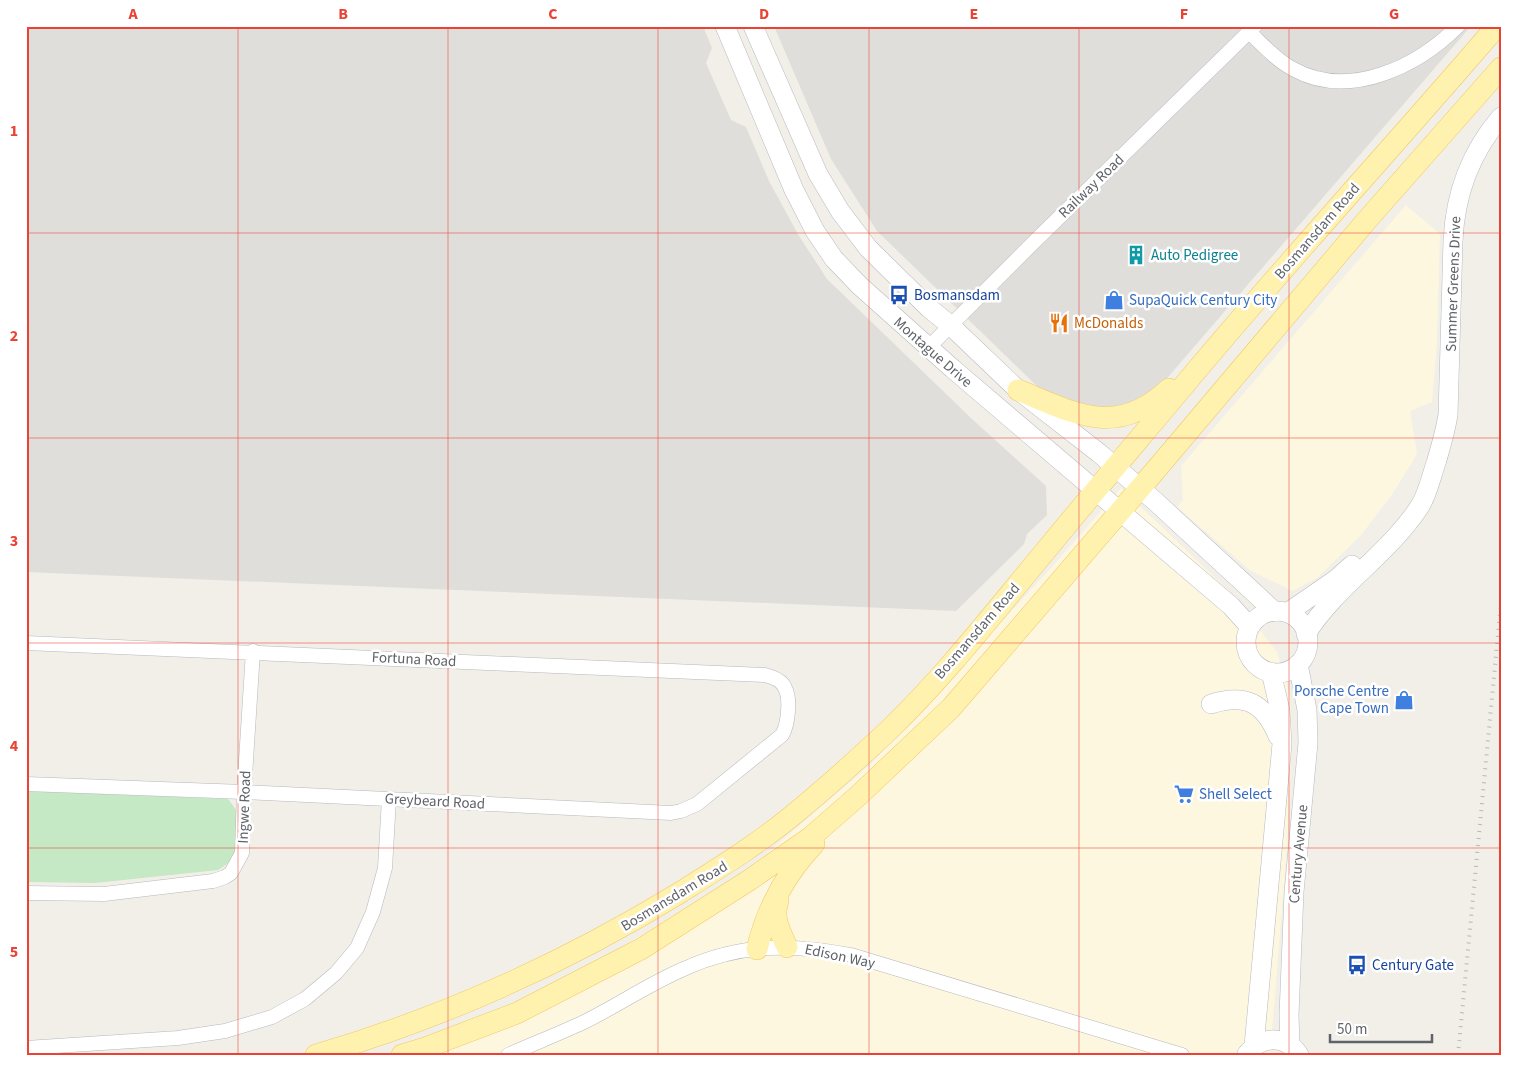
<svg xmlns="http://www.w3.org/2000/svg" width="1527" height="1081" font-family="'Source Sans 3',sans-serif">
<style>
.commercial{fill:#fef7e0}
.industrial{fill:#e0deda}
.green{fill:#c5e8c5}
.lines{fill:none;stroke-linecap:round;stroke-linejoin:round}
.street-casing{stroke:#b5b8bc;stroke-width:15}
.secondary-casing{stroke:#b6babf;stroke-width:20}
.primary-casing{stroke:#f2c960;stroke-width:22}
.street{stroke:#fff;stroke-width:14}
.secondary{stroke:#fff;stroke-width:19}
.primary{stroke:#fff2af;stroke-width:21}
.rail{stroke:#b6b7b8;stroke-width:4;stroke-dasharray:1 6;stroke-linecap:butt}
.grid{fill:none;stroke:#ea4335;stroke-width:1;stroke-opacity:0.55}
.labels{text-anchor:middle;stroke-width:5;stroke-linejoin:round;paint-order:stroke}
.street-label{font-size:15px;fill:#5f6368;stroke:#fff}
.culture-label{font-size:15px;fill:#0d838f;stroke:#fff;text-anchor:start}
.transit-label{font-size:15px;fill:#164399;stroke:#fff;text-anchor:start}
.shop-label{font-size:15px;fill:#366cbe;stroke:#fff;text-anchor:start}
.food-label{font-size:15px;fill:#c56008;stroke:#fff;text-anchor:start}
.neatline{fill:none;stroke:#ea4335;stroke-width:2}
.grid-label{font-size:16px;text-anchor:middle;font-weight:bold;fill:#ea4335}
</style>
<rect width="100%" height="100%" fill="#f1efe8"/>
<!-- commercial -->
<path class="commercial" d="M 1406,205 L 1440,234 L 1437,341 L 1432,402 L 1410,411 L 1417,454 L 1393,493 L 1362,534 L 1318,577 L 1293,591 L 1251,571 L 1177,507 L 1183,500 L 1181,466 Z
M 1121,488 L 1233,595 L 1277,652 L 1290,696 L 1292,741 L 1287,848 L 1270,1055 L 424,1055 L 577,975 L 751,867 L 870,765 L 1051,568 Z"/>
<!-- industrial -->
<path class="industrial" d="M 26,26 L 703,26 L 712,48 L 706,63 L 731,120 L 746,127 L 769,181 L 799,236 L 827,279 L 972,419 L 1046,486 L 1047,515 L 1027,534 L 1024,544 L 956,611 L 26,572 Z
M 774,26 L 1471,26 L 1162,384 L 1133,406 L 1087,410 L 1044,393 L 877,231 L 831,159 Z"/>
<!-- green -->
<path class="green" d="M 26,791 L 228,799 L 237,811 L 238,850 L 230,862 L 218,870 L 95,883 L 26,882 Z"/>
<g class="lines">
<defs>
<path id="street" d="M 1249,32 C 1263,45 1276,60 1293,69 C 1349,100 1417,67 1458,26
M 929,347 L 1036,240 L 1255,26
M 26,643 L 765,675 C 773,677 782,680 785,688 C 791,699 788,725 782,735 L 697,804 L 681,811 L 671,813 L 244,792 L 26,784
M 26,893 L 104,894 L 213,881 L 225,877 L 231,873 L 242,853 L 244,792 L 253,651
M 26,1048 L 178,1038 L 225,1031 L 272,1017 L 305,999 L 336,973 L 357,948 L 373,912 L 385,868 L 389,799
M 508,1055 C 533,1044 558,1034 582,1023 C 617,1006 650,983 686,968 C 741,943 794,944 851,955 L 1182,1055"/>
<path id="secondary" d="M 725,26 L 794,190 L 815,231 L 834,259 L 860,286 L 953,369 L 1231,606 L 1250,627
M 753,26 L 818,174 L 840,211 L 868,248 L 929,308 L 950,325 L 1018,390 L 1099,453 L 1156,502 L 1275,612
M1246 642a31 31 0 1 1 62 0a31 31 0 1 1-62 0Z
M 1287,613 L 1335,580 L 1352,565
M 1306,634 C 1337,585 1389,554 1420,506 C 1428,493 1431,477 1436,463 C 1441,446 1445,433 1448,415 L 1453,241 C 1455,195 1470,153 1501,117
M 1211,704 C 1246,693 1264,703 1278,736
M 1290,1045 L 1289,1015 L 1294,892 L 1308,743 L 1307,710 L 1298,664
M 1254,1046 L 1282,744 L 1280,710 L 1271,672
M 1247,1054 C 1261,1035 1287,1035 1299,1055"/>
<path id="primary" d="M 1018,390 C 1076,414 1117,438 1169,389
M 778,901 C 772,918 780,931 787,947
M 757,949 C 767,909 785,874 814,844
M 316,1055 C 446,1017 565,963 681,892 C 719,868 758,844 793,815 C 826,788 858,759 889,730 C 947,674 996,610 1047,549 C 1093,493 1140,438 1186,383 C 1287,262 1394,146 1497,26
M 402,1055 L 425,1048 L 517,1013 L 641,949 L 748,881 L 811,837 L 858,796 L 951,708 L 1154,472 L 1367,220 L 1501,68"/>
</defs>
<!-- street casing -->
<use href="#street" class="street-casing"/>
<!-- secondary casing -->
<use href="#secondary" class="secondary-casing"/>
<!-- primary casing -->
<use href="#primary" class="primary-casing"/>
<!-- street -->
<use href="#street" class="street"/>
<!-- secondary -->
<use href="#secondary" class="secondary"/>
<!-- primary -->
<use href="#primary" class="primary"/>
<!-- rail -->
<path class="rail" d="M 1458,1055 L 1501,603"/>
</g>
<!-- grid -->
<path class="grid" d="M 238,26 L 238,1055M 448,26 L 448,1055M 658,26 L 658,1055M 869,26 L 869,1055M 1079,26 L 1079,1055M 1289,26 L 1289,1055M 26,233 L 1501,233M 26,438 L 1501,438M 26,643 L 1501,643M 26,848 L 1501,848"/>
<!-- icons -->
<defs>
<symbol id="building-bare" viewBox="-9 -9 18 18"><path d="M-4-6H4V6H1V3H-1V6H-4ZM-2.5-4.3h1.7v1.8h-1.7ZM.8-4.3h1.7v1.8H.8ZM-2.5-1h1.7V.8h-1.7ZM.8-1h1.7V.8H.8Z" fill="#0f9aa8" stroke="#fff" stroke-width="2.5" paint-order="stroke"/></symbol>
<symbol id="bus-bare" viewBox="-9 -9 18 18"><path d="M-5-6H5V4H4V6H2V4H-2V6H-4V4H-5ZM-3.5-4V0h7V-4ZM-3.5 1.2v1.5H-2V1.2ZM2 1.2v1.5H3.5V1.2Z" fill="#1a4fb4" stroke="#fff" stroke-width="2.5" paint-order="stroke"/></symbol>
<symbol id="shop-bare" viewBox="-9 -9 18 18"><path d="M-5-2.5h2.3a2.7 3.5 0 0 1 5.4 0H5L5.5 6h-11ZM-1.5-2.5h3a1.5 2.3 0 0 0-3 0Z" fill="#3f7fe0" stroke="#fff" stroke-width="2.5" paint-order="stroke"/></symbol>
<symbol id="restaurant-bare" viewBox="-9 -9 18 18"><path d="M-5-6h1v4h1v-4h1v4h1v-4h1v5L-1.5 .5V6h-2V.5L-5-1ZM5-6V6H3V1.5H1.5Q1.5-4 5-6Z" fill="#e8710a" stroke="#fff" stroke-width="2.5" paint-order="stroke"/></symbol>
<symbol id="supermarket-bare" viewBox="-9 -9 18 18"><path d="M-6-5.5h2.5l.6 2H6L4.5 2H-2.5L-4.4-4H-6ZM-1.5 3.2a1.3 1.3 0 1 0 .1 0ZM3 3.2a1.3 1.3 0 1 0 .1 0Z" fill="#3f7fe0" stroke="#fff" stroke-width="2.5" paint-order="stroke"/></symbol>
</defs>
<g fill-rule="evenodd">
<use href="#building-bare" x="1122" y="241" width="28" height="28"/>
<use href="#bus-bare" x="885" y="281" width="28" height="28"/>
<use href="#shop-bare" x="1100" y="286" width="28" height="28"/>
<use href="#restaurant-bare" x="1045" y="309" width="28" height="28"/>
<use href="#shop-bare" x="1390" y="686" width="28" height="28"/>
<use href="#supermarket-bare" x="1170" y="780" width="28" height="28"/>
<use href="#bus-bare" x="1343" y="951" width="28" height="28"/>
</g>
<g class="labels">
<!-- street labels -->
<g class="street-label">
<text transform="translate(1091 186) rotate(-44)" y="5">Railway Road</text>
<text transform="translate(1317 231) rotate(-49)" y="5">Bosmansdam Road</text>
<text transform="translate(1453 284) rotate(-88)" y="5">Summer Greens Drive</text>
<text transform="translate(933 352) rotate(41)" y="5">Montague Drive</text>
<text transform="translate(977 631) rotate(-49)" y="5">Bosmansdam Road</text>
<text transform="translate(414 659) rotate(3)" y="5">Fortuna Road</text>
<text transform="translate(435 801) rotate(3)" y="5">Greybeard Road</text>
<text transform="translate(244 807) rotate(-88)" y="5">Ingwe Road</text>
<text transform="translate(1298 854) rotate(-85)" y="5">Century Avenue</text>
<text transform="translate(674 896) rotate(-31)" y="5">Bosmansdam Road</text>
<text transform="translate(840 956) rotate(12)" y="5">Edison Way</text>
</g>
<!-- culture labels -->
<g class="culture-label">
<text x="1151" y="260">Auto Pedigree</text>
</g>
<!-- transit labels -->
<g class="transit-label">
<text x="914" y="300">Bosmansdam</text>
<text x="1372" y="970">Century Gate</text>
</g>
<!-- shop labels -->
<g class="shop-label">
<text x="1129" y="305">SupaQuick Century City</text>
<text x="1389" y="696" text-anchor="end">Porsche Centre<tspan x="1389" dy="17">Cape Town</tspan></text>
<text x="1199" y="799">Shell Select</text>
</g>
<!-- food labels -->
<g class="food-label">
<text x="1074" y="328">McDonalds</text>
</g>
</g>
<!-- border -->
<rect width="1527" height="1081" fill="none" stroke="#ffffff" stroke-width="55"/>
<!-- scale -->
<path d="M1330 1034v8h102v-8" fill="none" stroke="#5f6368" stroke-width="2.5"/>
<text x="1337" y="1034" font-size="15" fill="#5f6368" stroke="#ffffff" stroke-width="4" paint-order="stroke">50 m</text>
<rect x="28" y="28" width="1472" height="1026" class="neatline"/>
<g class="grid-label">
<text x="133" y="19">A</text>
<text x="343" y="19">B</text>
<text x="553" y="19">C</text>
<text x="764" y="19">D</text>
<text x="974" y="19">E</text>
<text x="1184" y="19">F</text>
<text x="1394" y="19">G</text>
<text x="14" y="136">1</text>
<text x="14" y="341">2</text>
<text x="14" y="546">3</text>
<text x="14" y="751">4</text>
<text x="14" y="957">5</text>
</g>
</svg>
